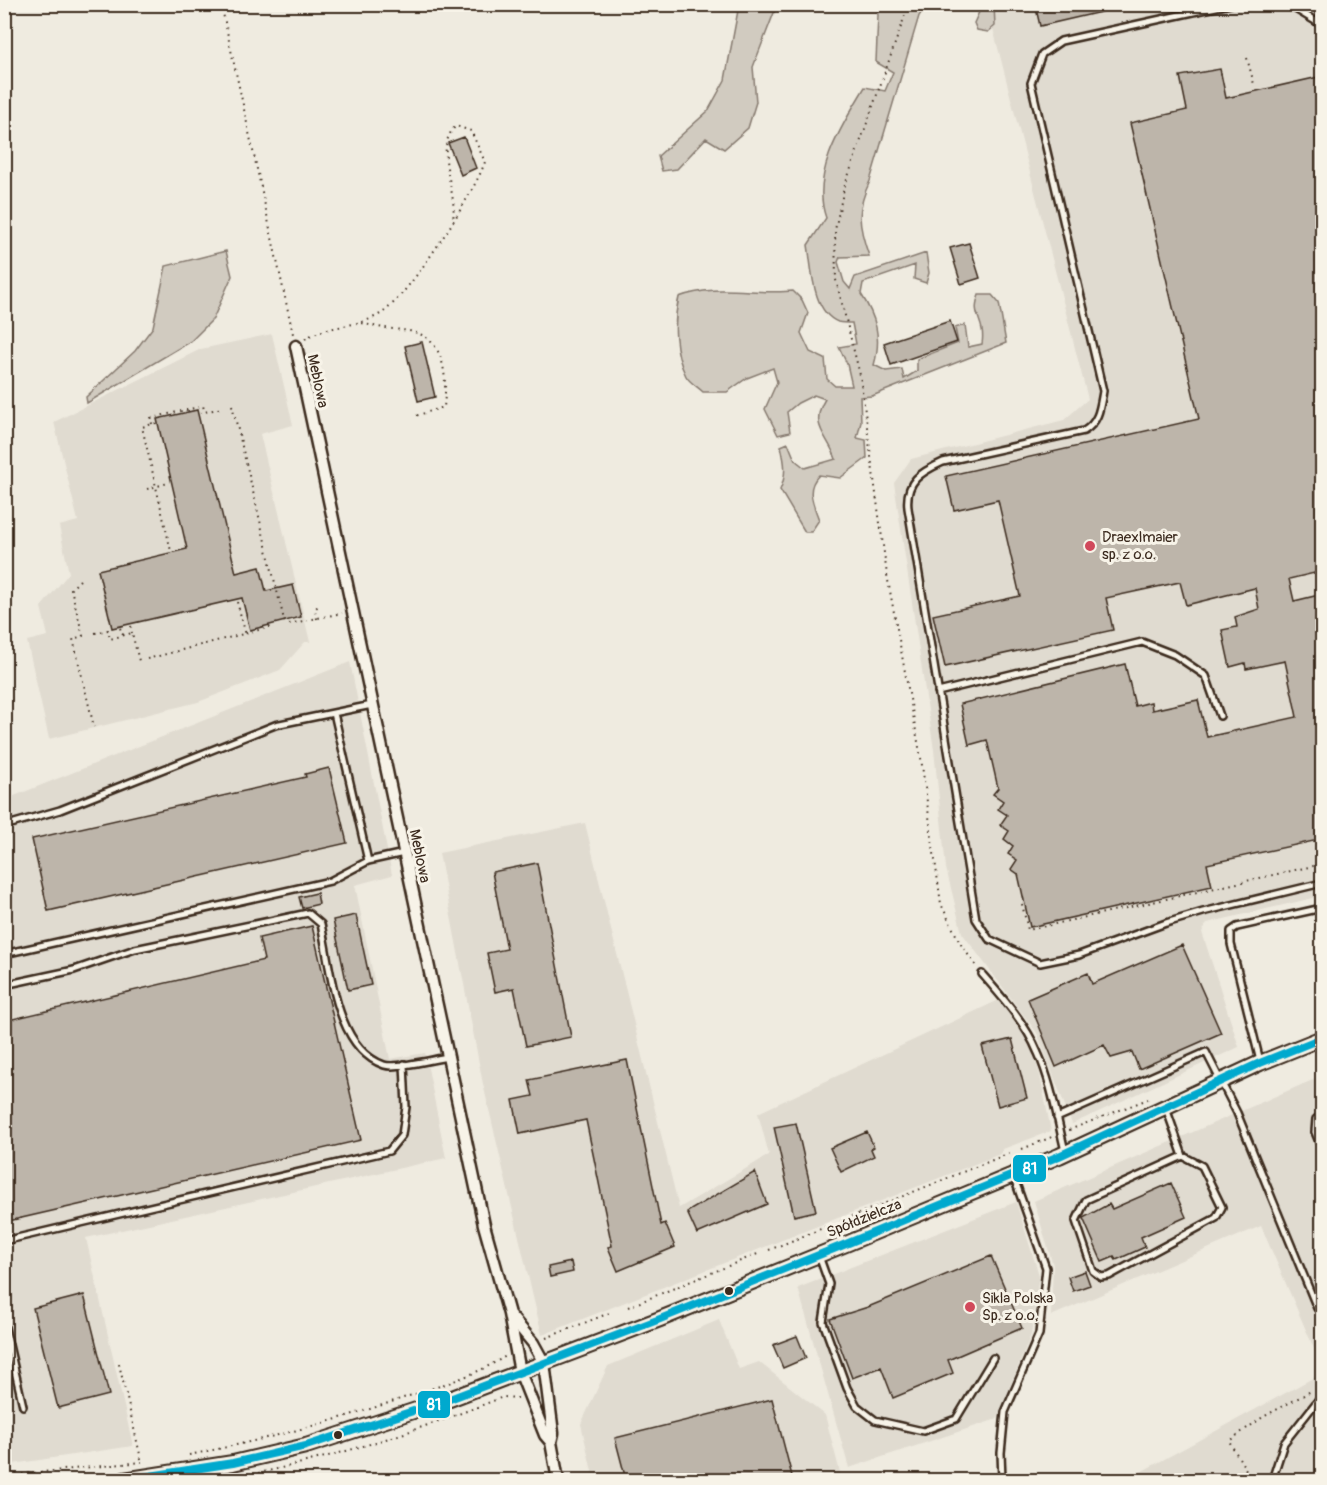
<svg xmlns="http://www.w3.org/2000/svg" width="1327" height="1485" font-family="Pangolin,sans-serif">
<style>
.built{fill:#e0dbd0}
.green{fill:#d1cbc0;stroke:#867a6f;stroke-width:1.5}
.building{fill:#bdb5aa;stroke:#3b2a1e;stroke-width:1.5}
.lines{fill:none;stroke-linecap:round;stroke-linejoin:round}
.service-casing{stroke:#3b2a1e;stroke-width:10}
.minor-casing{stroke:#3b2a1e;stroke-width:15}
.tertiary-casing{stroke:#3b2a1e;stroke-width:18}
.path{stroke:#3b2a1e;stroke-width:2;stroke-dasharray:1.5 4.5;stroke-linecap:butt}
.service{stroke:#f7f3e8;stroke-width:5}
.minor{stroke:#f7f3e8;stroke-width:10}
.tertiary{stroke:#f7f3e8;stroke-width:14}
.bus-1-casing{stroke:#f7f3e8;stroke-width:12}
.bus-1{stroke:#00a9ce;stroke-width:8}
.poi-dot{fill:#d1495b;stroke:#f7f3e8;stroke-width:2}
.bus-dot{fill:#3b2a1e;stroke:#f7f3e8;stroke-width:2}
.labels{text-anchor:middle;stroke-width:6;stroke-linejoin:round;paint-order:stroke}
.street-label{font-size:15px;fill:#3b2a1e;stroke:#f7f3e8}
.poi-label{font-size:15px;fill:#3b2a1e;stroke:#f7f3e8;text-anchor:start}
.line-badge{stroke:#f7f3e8;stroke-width:2}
.badge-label{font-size:16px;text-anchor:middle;font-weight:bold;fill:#fff}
</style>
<rect width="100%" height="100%" fill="#efebe0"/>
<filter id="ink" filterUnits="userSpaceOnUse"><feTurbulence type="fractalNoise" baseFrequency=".0167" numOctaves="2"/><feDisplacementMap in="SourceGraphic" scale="12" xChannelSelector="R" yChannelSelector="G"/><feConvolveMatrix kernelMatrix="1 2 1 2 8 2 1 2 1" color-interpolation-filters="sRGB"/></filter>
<g filter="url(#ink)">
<!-- built -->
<path class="built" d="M 987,5 L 1322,5 L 1322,896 L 1207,923 L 1202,932 L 1239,1047 L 1072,1124 L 1037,1033 L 962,933 L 946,868 L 934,750 L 894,483 L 911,459 L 1064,420 L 1088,399 Z
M 272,334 L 293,425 L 260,434 L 310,642 L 305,642 L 280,670 L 198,702 L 49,739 L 27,641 L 48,636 L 41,607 L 69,573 L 59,526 L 78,521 L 54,422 L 201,349 Z
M 350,662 L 392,875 L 355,885 L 390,1059 L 425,1053 L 446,1158 L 86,1238 L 133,1446 L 6,1465 L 4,800 Z
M 585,823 L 679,1208 L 769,1155 L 758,1113 L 999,1000 L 1030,1043 L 1040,1075 L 1051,1131 L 1003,1149 L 1000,1154 L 542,1335 L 483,1084 L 439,853 Z
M 1322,1076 L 1322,1367 L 1261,1226 L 1051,1316 L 1053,1265 L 1034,1201 Z
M 1016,1202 L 1039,1275 L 1031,1335 L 997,1419 L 849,1468 L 798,1288 Z
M 719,1320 L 739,1369 L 759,1362 L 825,1415 L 842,1480 L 594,1480 L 581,1424 L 608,1366 Z
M 1322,1373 L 1322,1480 L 1126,1480 Z"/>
<!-- green -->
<path class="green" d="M 739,5 L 777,5 L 753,67 L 756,102 L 748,128 L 724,149 L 706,138 L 677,169 L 662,171 L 658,156 L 708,111 L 725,80 Z
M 876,5 L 927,5 L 919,16 L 870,181 C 856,210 858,225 869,256 L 840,257 L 838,262 L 844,282 L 850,289 L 855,277 L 926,253 L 929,273 L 926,283 L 914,279 L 915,265 L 863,283 L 861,294 C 876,317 882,337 874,365 L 886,371 L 902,369 L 904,379 L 917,371 L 917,359 L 958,343 L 955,328 L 965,325 L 968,347 L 982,344 C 986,320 970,316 979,295 L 992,295 L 999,303 L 1006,343 L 872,396 L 860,397 L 861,422 L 857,438 L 866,440 L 867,458 L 840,478 L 819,475 C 805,489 813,503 819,520 L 811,532 L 805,532 L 780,490 C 787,474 785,463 781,446 L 788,443 L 795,460 L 805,468 L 836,459 C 827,434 809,426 825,399 L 814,395 L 798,403 L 787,412 L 790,432 L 778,435 L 765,409 L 777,382 L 773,368 L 747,378 L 727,392 L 703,392 C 698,387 689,382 686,376 C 674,352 673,322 679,297 C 715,283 755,295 793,291 L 802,300 L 808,313 L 801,333 L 810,352 L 825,359 L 827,379 L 835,386 L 852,386 L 847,364 L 839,347 L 856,344 L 852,323 C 848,323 842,323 838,322 C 812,312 812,268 808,245 L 826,218 C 810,173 843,124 865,87 L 885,91 L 893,72 L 876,62 L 878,15 Z
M 967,5 L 994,5 L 995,26 L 988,32 L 977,30 L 974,23 L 979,12 Z
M 226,251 L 232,276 L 213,319 L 191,341 L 87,403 L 86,397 L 135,351 L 153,327 L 166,266 Z"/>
<!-- building -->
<path class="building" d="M 1035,4 L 1113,4 L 1114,9 L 1040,26 Z
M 1220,69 L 1226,98 L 1323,76 L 1323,571 L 1289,579 L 1294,601 L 1323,594 L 1323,839 L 1207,864 L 1212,886 L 1030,927 L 1018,874 L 1011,869 L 1017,860 L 1008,854 L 1013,846 L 1004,839 L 1009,831 L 1000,825 L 1007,815 L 998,809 L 1003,801 L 993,794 L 998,788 L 987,740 L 969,745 L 960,704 L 1125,664 L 1135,706 L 1151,702 L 1152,710 L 1198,700 L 1207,737 L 1297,717 L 1285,661 L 1246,669 L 1245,663 L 1230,667 L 1222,630 L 1237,627 L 1235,617 L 1259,609 L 1255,588 L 1186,605 L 1180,582 L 1106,598 L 1113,630 L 945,667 L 933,615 L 1020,596 L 998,500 L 954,510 L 946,476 L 1199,419 L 1130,123 L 1187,110 L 1180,76 Z
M 464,137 L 476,168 L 461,175 L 448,143 Z
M 969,243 L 980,278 L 961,284 L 950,248 Z
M 950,321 L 957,342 L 891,365 L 884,343 Z
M 422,342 L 435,397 L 418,401 L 405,346 Z
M 197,410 L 236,573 L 260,567 L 266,591 L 293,585 L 301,617 L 250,630 L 242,598 L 112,628 L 98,570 L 187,549 L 157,419 Z
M 329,768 L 347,843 L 48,911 L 32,839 L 306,777 L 305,774 Z
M 537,863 L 571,1037 L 526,1046 L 514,988 L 495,992 L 487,953 L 507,949 L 492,872 Z
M 317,893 L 319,904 L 302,908 L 299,897 Z
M 356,915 L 371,985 L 348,990 L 333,920 Z
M 312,926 L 361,1140 L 4,1222 L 4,1021 L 264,960 L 259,938 Z
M 1182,945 L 1221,1033 L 1139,1069 L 1132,1052 L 1111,1058 L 1104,1045 L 1056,1067 L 1028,999 L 1088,973 L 1092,984 Z
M 1012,1039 L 1027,1098 L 998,1106 L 982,1046 Z
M 627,1060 L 661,1225 L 665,1223 L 675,1247 L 618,1271 L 608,1247 L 612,1246 L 586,1120 L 520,1134 L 513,1100 L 533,1096 L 529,1080 Z
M 796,1123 L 816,1211 L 794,1216 L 774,1127 Z
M 867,1132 L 874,1147 L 871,1149 L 874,1156 L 841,1172 L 830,1148 Z
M 755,1172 L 767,1204 L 697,1234 L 687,1212 Z
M 1171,1183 L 1186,1217 L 1141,1237 L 1145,1247 L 1116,1260 L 1114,1257 L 1102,1262 L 1083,1218 L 1109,1204 L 1112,1209 Z
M 991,1256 L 1022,1328 L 948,1360 L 953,1373 L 893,1398 L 881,1367 L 852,1378 L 830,1319 L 868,1307 Z
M 571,1262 L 573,1272 L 550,1277 L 548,1267 Z
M 1085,1271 L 1090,1285 L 1073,1291 L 1068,1277 Z
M 84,1295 L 109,1395 L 58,1408 L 33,1308 Z
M 797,1336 L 806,1358 L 783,1368 L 773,1345 Z
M 772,1399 L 793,1480 L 626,1480 L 615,1438 Z"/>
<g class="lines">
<defs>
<path id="service" d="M 1230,4 L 1061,41 L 1042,54 L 1031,83 L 1103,391 C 1100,408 1099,422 1084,431 L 943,462 C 921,472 905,481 908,508 L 976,919 L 989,939 L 1040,963 L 1079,955 L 1166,923 L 1203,912 L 1322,883
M 1287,4 L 1322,25
M 938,692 L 1142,642 L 1175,655 L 1206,676 L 1220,716
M 334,713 L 368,861
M 4,826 L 60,810 L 275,725 L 372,705
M 4,954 L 330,881 L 368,861 L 404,853
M 982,974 C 1003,998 1026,1024 1038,1053 C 1052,1084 1057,1119 1065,1151
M 4,985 L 74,970 L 135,949 L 308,913 L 321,924 C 331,969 335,1048 384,1065 C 396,1069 434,1059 448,1057
M 1260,1061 L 1231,944 L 1231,931 L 1237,927 L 1322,908
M 1166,1108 L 1183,1156 L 1202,1166 L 1222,1207 L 1216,1218 L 1109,1276 L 1101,1277 L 1093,1271 L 1076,1221 L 1086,1200 L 1183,1156
M 1322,1116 L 1316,1119 L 1315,1132 L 1322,1149
M 1057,1118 L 1206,1052 L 1237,1113 L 1317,1308
M 4,1241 L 389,1151 L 402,1135 L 406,1107 L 404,1064
M 819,1256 L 829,1284 L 823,1322 L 847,1388 L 857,1406 L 875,1420 L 923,1431 L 956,1419 L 993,1358
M 4,1323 L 23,1406
M 1002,1480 L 1001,1453 L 1005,1412 L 1039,1334 L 1046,1268 L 1013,1175
M 1266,1480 L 1273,1477 L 1284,1443 L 1322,1395"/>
<path id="minor" d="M 296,346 L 484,1225 L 509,1314 L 520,1372 L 545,1435 L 551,1442 L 558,1480
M 509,1314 L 533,1343 L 544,1363 L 553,1433 L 551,1442"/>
<path id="tertiary" d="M 124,1480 L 233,1463 L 306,1446 L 447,1400 L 660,1319 L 846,1244 L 1059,1156 L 1260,1063 L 1322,1038"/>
</defs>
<!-- service casing -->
<use href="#service" class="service-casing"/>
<!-- minor casing -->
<use href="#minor" class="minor-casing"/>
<!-- tertiary casing -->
<use href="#tertiary" class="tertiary-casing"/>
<!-- path -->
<path class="path" d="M 221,4 L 293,334
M 909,4 L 844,188 L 835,230 L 836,280 L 860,375 L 887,575 L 921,758 L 941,904 L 960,943 L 976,966
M 1247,58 L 1254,84
M 362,323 C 382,329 390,328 409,331 C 446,337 447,377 444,407 L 415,416
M 305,339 C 327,324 359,328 382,313 C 409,295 474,194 485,162 L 471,131 L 456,126 C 432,149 458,189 453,220
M 232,405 L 285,624
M 200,413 L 222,408
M 156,423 L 142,427 L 171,551
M 152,424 L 151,418 L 203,406 L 205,412
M 147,489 L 168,483
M 80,580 L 71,589 L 83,636 L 73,639 L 94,727
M 237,602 L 246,635
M 317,619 L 315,609 L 320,604
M 289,624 L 342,613
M 131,626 L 132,633
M 120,628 L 123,635
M 95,633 L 108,630 L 110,639 L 132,633 L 139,661 L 142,660
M 147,659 L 274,626
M 1022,904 L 1028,930 L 1322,864
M 1069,1130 L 1148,1099
M 1022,1149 L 1052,1137
M 841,1221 L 1010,1153
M 769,1250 L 833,1224
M 628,1307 L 760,1253
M 546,1338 L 612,1312
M 1322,1340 L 1322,1350
M 119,1364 L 142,1463
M 189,1455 C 264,1440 337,1421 409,1396 C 443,1385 476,1375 506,1356
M 4,1476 L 142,1462
M 223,1480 C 318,1463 412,1433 503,1397 L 518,1398
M 1252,1480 L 1229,1441 L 1263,1417 L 1313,1390"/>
<!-- service -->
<use href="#service" class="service"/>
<!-- minor -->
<use href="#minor" class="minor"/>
<!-- tertiary -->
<use href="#tertiary" class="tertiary"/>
<defs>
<path id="bus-1" d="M 124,1480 L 233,1463 L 306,1446 L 447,1400 L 660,1319 L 846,1244 L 1059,1156 L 1260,1063 L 1322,1038"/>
</defs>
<!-- bus-1 casing -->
<use href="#bus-1" class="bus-1-casing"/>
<!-- bus-1 -->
<use href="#bus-1" class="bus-1"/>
</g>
</g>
<!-- markers -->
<g class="poi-dot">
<circle cx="1090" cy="546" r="6"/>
<circle cx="970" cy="1307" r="6"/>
</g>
<g class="bus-dot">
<circle cx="729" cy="1291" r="5"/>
<circle cx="338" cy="1435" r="5"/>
</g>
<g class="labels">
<!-- street labels -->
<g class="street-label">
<text transform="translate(318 381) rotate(78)" y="5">Meblowa</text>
<text transform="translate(420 856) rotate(78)" y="5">Meblowa</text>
<text transform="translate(864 1218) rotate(-22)" y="5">Spółdzielcza</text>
</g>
<!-- poi labels -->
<g class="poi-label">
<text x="1102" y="542">Draexlmaier<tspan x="1102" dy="17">sp. z o.o.</tspan></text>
<text x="982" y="1303">Sikla Polska<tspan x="982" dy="17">Sp. z o.o.</tspan></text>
</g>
</g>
<g class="line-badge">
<rect x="1012" y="1154" width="35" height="29" rx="6" fill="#00a9ce"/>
<rect x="417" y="1390" width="34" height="29" rx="6" fill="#00a9ce"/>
</g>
<g class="badge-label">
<text x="1030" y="1174">81</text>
<text x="434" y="1410">81</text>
</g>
<!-- margin -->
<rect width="1327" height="1485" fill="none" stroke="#f7f3e8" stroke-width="24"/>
<rect x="12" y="12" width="1303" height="1461" fill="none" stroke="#3b2a1e" stroke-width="2" filter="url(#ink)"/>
</svg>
